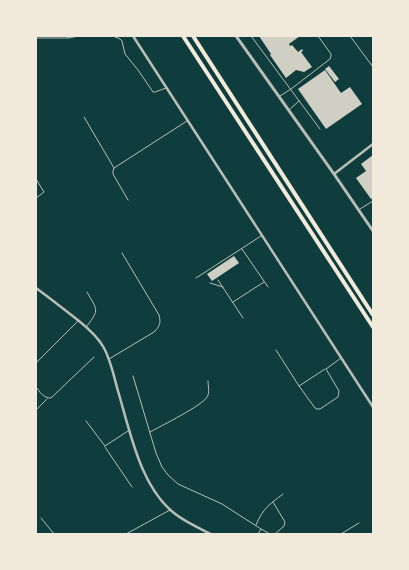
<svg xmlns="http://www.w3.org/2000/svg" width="409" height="570" font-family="'Varela Round',sans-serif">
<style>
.building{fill:#cfcfc3}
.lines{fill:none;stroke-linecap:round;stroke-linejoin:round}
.service{stroke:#b8beb3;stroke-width:1}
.minor{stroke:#b8beb3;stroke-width:2.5}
.tertiary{stroke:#b8beb3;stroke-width:3}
.trunk{stroke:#f1e9da;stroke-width:4}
</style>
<rect width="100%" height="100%" fill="#0f3d3e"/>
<!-- building -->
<path class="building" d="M 259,36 L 300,36 L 289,44 L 290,46 L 292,45 L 298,52 L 302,49 L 303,51 L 301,52 L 312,67 L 304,72 L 296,70 L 286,78 L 270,55 L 271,54 Z
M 329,66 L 339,79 L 335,82 L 325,69 Z
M 325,70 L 341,93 L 350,87 L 362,104 L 326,129 L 298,89 Z
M 373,155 L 373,198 L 371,199 L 356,178 L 366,171 L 361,164 Z
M 234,256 L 239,263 L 212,281 L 207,274 Z"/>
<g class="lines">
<!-- service -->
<path class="service" d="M 68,36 L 68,38 L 79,36
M 113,36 L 120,39 L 122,41 L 125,54 L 138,70 L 153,92 L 155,92 L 166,88
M 251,36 L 320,129
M 350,36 L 373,67
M 36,38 L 68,38
M 280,96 L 291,89 L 330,59 L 331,56 L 331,54 L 318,36
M 289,110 L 299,101
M 84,117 L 114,168
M 36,179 L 44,192 L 36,198
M 128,200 L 113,174 L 113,171 L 114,168 L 187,121
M 360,209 L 373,201
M 242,249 L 268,287
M 196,278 L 261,236
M 218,280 L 243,318
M 210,283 L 223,287
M 87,292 C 97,310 100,309 87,326
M 233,302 L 264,282
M 276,350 L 299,386 L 325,369
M 109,359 L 154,332 C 160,326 161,323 159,315 L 122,253
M 36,363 L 78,321
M 133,376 L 156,453 L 162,467 L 168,475 L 178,484 L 222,504 L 261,529
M 299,386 L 315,408 L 317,409 L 320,409 L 338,397 L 339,391 L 326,369 L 341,358
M 36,387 C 40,392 43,398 51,398 L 94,357
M 36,410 L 47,399
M 86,421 L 105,446 L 128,431
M 150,432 C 161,426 203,405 207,397 C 210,393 208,386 208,381
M 105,447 L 132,487
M 273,502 L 285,522 L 284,526 L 275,534
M 41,518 L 54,534
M 256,525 C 263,508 269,505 283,494
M 126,534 L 170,510
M 258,534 L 261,529 L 270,534
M 341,534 L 359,523"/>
<!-- minor -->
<path class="minor" d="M 133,36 L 373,407
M 334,174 L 373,144
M 36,288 C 51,299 65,310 79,321 C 89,329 98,337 104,348 C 111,361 114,377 118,391 C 130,431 140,486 174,513 C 185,522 199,528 211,534"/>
<!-- tertiary -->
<path class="tertiary" d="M 236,36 L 334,174 L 373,231"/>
<!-- trunk -->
<path class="trunk" d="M 183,36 L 373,327
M 193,36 L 373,315"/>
</g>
<!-- border -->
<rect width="409" height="570" fill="none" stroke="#f1e9da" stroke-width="74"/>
</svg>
